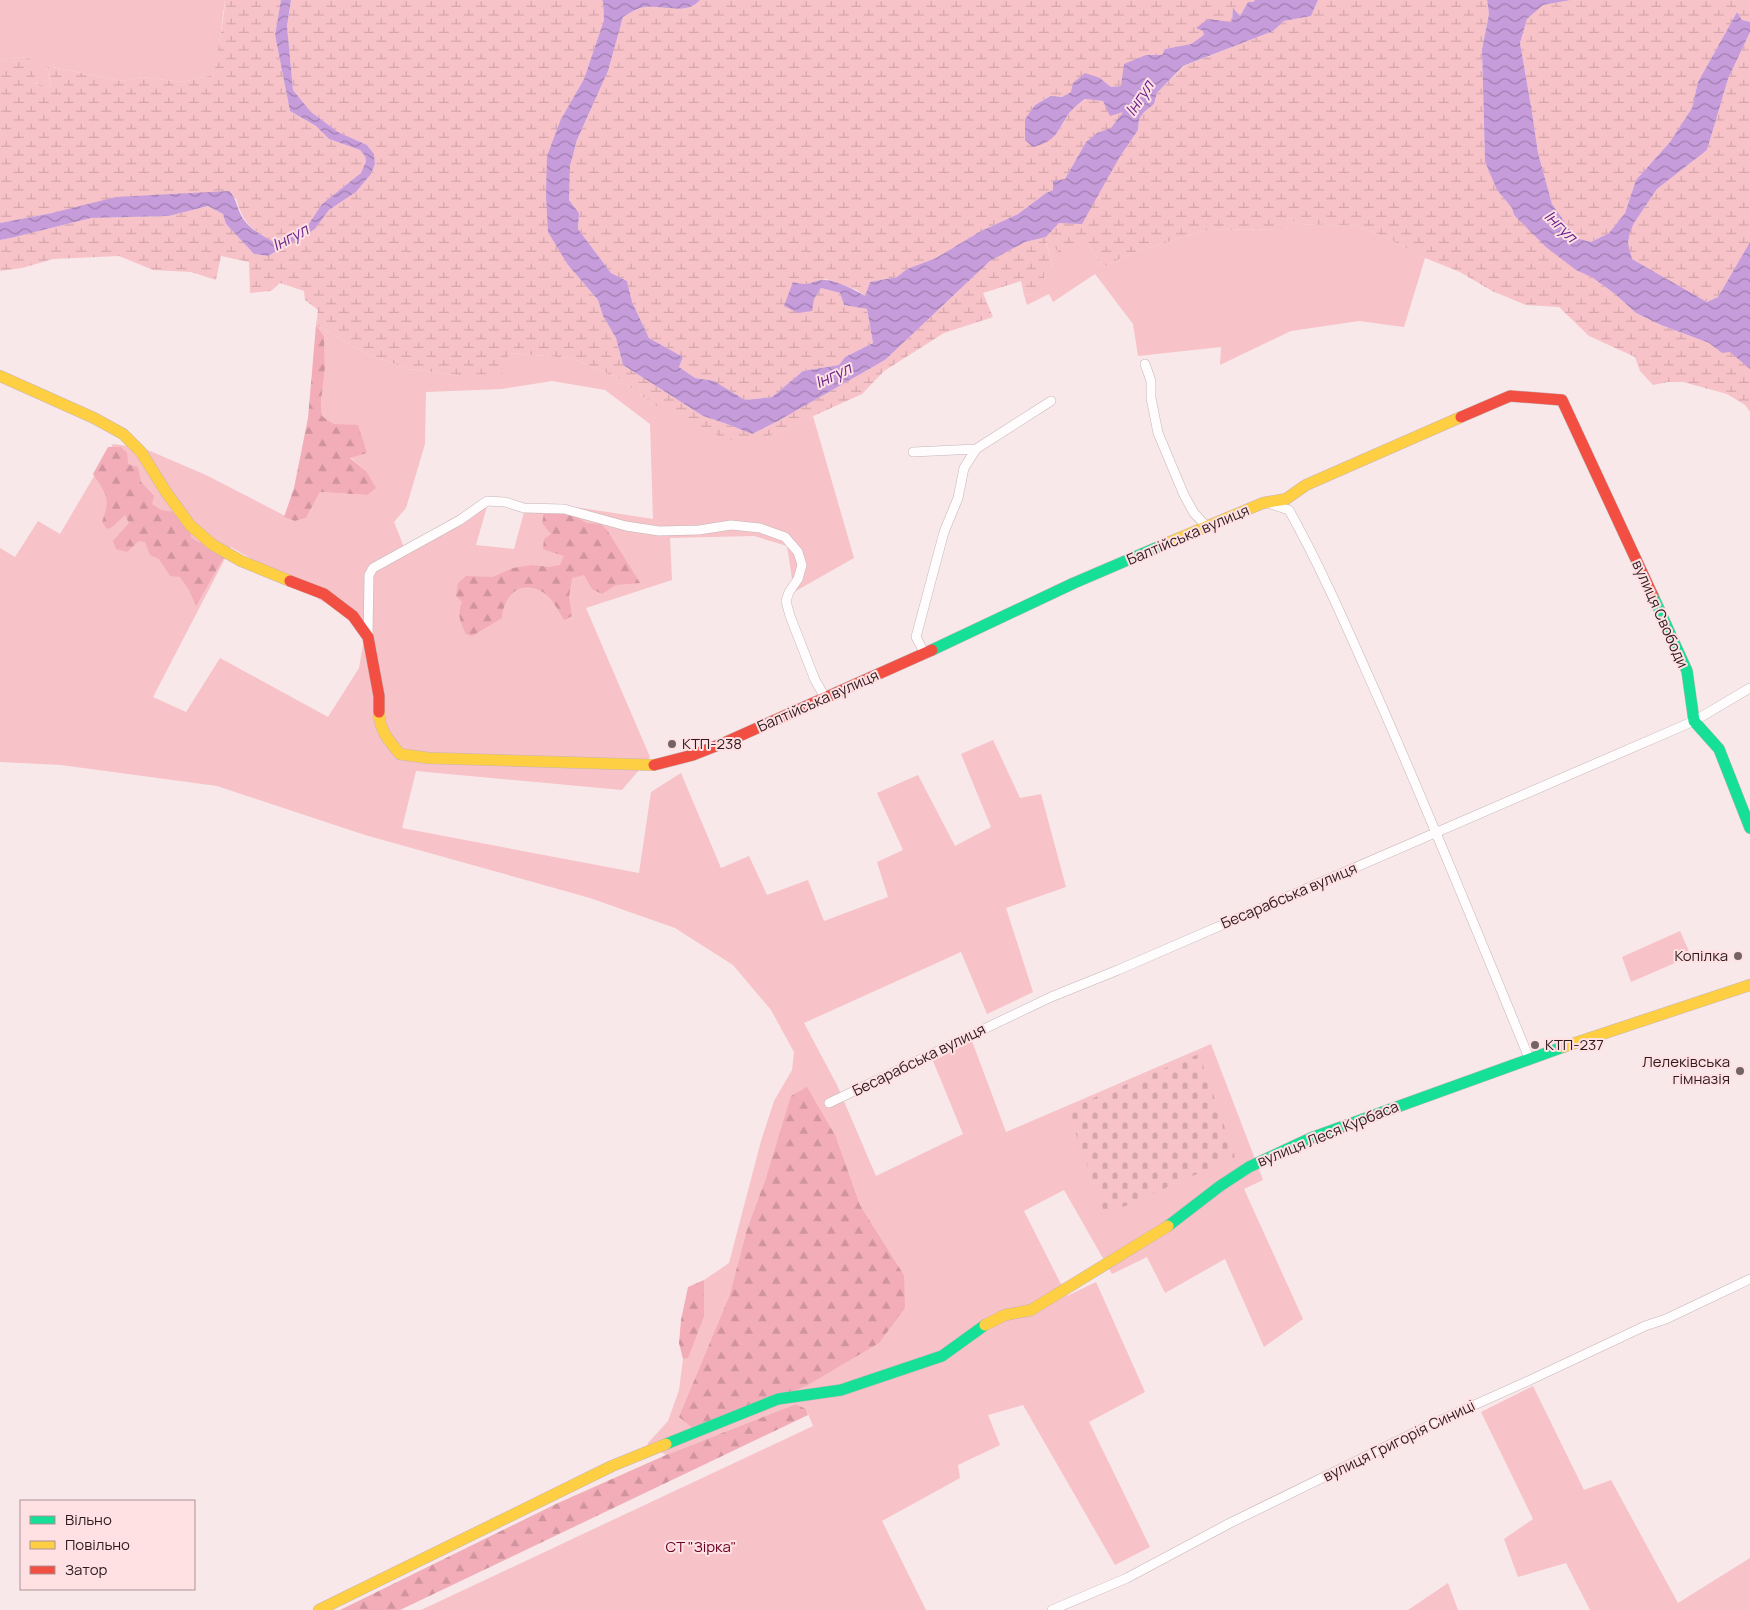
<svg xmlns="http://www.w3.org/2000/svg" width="1750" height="1610" font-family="Manrope,sans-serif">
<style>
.green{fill:#f7c2c8;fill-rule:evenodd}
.forest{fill:url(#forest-firs)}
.wetland{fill:url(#wetland-marsh)}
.cemetery{fill:url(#cemetery-stones)}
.water{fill:url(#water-waves)}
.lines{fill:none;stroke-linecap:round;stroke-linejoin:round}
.street-casing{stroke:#c5b5b7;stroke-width:10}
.fast-casing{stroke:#c5b5b7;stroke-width:12}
.slow-casing{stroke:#c5b5b7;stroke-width:12}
.jam-casing{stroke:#c5b5b7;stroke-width:12}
.street{stroke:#fefcfc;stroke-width:9}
.fast{stroke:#16e098;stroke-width:11}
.slow{stroke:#ffcf43;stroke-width:11}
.jam{stroke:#f24e42;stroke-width:11}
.poi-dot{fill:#746365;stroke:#ffe1e4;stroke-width:2}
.labels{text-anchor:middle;stroke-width:4;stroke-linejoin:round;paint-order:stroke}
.street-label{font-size:15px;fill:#2d1b1d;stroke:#ffe1e4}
.poi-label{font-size:15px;fill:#2d1b1d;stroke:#ffe1e4;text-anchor:start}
.park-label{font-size:15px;fill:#690024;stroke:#ffe1e4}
.water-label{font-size:16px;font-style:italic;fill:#6a258e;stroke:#ffe1e4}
</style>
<defs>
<pattern id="forest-firs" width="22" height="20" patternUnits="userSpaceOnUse" patternTransform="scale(1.25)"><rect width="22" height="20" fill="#f2adb8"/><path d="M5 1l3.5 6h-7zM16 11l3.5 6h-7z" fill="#d0949e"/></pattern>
<pattern id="wetland-marsh" width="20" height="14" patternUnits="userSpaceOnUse" patternTransform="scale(1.25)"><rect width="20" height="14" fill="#f7c2c8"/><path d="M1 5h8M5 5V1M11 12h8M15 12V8" fill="none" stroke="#d4a6ab"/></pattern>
<pattern id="cemetery-stones" width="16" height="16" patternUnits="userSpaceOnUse" patternTransform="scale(1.25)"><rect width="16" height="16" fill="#f7c2c8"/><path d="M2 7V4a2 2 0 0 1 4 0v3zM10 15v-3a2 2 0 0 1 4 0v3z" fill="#d4a6ab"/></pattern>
<pattern id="water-waves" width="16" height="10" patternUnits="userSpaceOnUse" patternTransform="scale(1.25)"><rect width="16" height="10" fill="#c69cda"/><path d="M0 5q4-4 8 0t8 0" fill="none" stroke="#a17eb0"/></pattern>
</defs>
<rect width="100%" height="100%" fill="#f8e8ea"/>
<!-- green -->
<path class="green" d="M 0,0 L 225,0 L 215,75 L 182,82 L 142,77 L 121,81 L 47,66 L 51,88 L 33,82 L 39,61 L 21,57 L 0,61 Z
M 1288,218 L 1299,224 L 1358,226 L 1387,238 L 1425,258 L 1404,327 L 1359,321 L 1291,331 L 1220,365 L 1221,347 L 1138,356 L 1133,324 L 1095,274 L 1053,302 L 1049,294 L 1027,305 L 1024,295 L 1037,294 L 1044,274 L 1053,266 L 1046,242 L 1050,239 L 1086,240 L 1102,267 L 1135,252 L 1206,230 L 1283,229 Z
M 316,325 L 361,351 L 408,369 L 458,375 L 509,353 L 571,358 L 620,379 L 653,404 L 767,437 L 813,416 L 854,558 L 794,592 L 787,546 L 754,536 L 670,538 L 672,580 L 586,608 L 650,757 L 622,790 L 416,771 L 402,828 L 639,873 L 651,792 L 681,773 L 721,868 L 749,856 L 767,895 L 808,880 L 824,921 L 888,897 L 877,862 L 903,850 L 877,793 L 918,775 L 955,846 L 991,827 L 961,754 L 993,740 L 1020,798 L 1041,794 L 1066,887 L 1006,908 L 1033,992 L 987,1014 L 961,952 L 804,1023 L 837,1085 L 876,1176 L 963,1134 L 933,1061 L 972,1041 L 1006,1132 L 1211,1044 L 1263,1180 L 1244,1189 L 1303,1319 L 1264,1347 L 1225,1259 L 1165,1293 L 1147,1257 L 1112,1274 L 1064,1190 L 1024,1211 L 1067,1296 L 1096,1282 L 1145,1392 L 1089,1422 L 1150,1547 L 1115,1565 L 1023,1405 L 988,1415 L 1000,1445 L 958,1465 L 960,1478 L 882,1521 L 926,1610 L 421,1610 L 813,1426 L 806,1409 L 796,1404 L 666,1455 L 647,1444 L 668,1421 L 679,1390 L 683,1359 L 688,1357 L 704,1317 L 704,1280 L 729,1263 L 761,1141 L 774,1101 L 792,1070 L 794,1052 L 771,1010 L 733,965 L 675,928 L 590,898 L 365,835 L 217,786 L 61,765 L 0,762 L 0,548 L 15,557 L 38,521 L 60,534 L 113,444 L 143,448 L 206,475 L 295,521 L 306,518 L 320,492 L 367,495 L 366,471 L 350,457 L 334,424 L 322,416 L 321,402 L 325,368 L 324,336 ZM 552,381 L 605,390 L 650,424 L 653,519 L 562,505 L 526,505 L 514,549 L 476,545 L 490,496 L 404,547 L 394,522 L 406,508 L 425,444 L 426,392 L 502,389 ZM 231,547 L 366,627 L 359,668 L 328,717 L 220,658 L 186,712 L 153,697 ZM 836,1137 L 860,1205 L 904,1275 L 729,1297 L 747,1229 L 766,1178 Z
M 1680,931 L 1691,956 L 1631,982 L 1622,957 Z
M 1533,1386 L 1584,1490 L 1611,1480 L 1678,1603 L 1750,1558 L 1750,1610 L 1590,1610 L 1566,1563 L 1518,1577 L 1504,1539 L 1533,1519 L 1481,1412 Z
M 1448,1583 L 1458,1610 L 1408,1610 Z"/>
<!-- forest -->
<path class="forest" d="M 316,325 L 324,336 L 325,368 L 321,402 L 322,416 L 334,424 L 358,425 L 367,453 L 350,458 L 366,471 L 376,488 L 367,495 L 320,492 L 306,518 L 295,521 L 284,517 L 294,488 L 308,418 Z
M 108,447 L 121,447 L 127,453 L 128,464 L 138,467 L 141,482 L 154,496 L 152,504 L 161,510 L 175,512 L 191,530 L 191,537 L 198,542 L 206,543 L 224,557 L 196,606 L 189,590 L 180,577 L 170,576 L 159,559 L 150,555 L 145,542 L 139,541 L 127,552 L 116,549 L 113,541 L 129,523 L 125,515 L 112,527 L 107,529 L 102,522 C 111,498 107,495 93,474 Z
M 544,514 L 570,514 L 587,523 L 601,524 L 607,530 L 640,583 L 616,585 L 602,594 L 592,589 L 584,575 L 572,578 L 569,597 L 572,616 L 564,620 C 558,610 551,595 539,590 C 517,580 503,599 502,618 L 472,636 L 466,634 C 460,622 457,615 462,602 L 456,596 L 458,583 L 466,576 L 493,577 L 513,568 L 532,565 L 549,567 L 560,565 L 564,556 L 543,549 L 544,539 L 551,534 L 542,523 Z
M 807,1087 L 836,1137 L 860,1205 L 904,1275 L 905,1308 L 879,1343 L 806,1386 L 694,1429 L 679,1417 L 729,1297 L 747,1229 L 766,1178 L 791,1096 Z
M 704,1280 L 704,1317 L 688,1358 L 683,1359 L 679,1343 L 681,1320 L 688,1287 Z
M 796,1404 L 806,1409 L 808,1415 L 400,1610 L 340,1610 L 558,1503 L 666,1455 Z"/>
<!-- wetland -->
<path class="wetland" d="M 225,0 L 281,0 L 275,35 L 290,111 L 316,126 L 329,139 L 360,150 L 365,156 L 366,161 L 361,173 L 322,204 L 308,225 L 274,242 C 251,229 243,224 236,198 L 52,213 L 0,223 L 0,61 L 21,57 L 40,61 L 33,82 L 51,88 L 47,66 L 121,81 L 142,77 L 182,82 L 214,75 L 224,13 Z
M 291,0 L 602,0 L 603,2 L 604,20 L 584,79 L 561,119 L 568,265 L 598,300 L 603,316 L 616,338 L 623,365 L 703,416 L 727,424 L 752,434 L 778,421 L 885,360 L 990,261 L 1025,242 L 1046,237 L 1119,158 L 1138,130 L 1139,119 L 1144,111 L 1154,104 L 1157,93 L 1184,66 L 1273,31 L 1284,21 L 1311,16 L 1318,0 L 1487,0 L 1489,14 L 1482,49 L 1485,162 L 1497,190 L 1512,208 L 1514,215 L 1576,270 L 1593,278 L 1615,294 L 1636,313 L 1661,325 L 1709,343 L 1722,353 L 1730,351 L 1750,369 L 1750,412 L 1745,405 L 1727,394 L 1683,382 L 1668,382 L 1653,385 L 1640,371 L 1635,357 L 1589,336 L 1559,307 L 1526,305 L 1492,291 L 1460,272 L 1425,258 L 1387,238 L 1358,226 L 1299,224 L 1288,218 L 1284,229 L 1206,230 L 1135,252 L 1102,267 L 1086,240 L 1062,258 L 1050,240 L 1046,243 L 1053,266 L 1044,274 L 1044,285 L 1037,294 L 1024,295 L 1021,281 L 983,293 L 993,317 L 944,333 L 884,371 L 862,394 L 767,437 L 727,440 L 653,404 L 620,379 L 571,358 L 509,353 L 502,374 L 458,375 L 408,369 L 361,351 L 316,325 L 318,310 L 305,300 L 304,291 L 280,283 L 271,291 L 250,293 L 249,262 L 221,256 L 216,280 L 191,272 L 153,270 L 119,256 L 53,259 L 22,268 L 0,271 L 0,240 L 11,238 L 91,218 L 169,216 L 208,206 L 223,214 L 226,224 L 254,254 L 268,256 L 315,229 L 329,210 L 356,192 L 371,174 L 375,164 L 374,154 L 367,145 L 338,132 L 311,112 L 293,90 L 287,26 Z
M 700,0 L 1255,0 L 1253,2 L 1248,2 L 1240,16 L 1233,8 L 1232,23 L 1197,28 L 1203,31 L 1205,35 L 1191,44 L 1165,49 L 1162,55 L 1146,55 L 1121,86 L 1111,87 L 1100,78 L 1062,97 L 1049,96 L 1035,105 L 1025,119 L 1025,140 L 1058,132 L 1071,110 L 1086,99 L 1103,101 L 1123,112 L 1111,129 L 1097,133 L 1086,142 L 1065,179 L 1053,190 L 1046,193 L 1018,214 L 981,231 L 936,258 L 907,269 L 897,277 L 870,282 L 865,296 L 857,290 L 826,279 L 805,285 L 814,299 L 821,288 L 840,293 L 844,305 L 867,309 L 873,343 L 845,357 L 839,365 L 803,371 L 772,397 L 745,400 L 714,381 L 695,378 L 679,367 L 683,357 L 649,338 L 632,302 L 627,281 L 611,273 L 578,229 L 579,213 L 569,200 L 570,166 L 577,140 L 608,71 L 623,17 C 629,14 635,9 642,8 C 660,3 686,17 700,0 Z
M 1571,0 L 1750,0 L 1750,22 L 1742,20 L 1737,12 L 1698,82 L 1692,108 L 1670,142 L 1636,180 L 1625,213 L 1609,233 L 1591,242 L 1576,238 L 1552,204 L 1538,153 L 1532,112 L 1520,43 L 1527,19 L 1543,5 Z
M 1750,32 L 1750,242 L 1718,297 L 1707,302 L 1632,259 L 1628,243 L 1630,232 L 1634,223 L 1657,189 L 1707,150 L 1728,79 Z"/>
<!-- cemetery -->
<path class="cemetery" d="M 1199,1054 L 1235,1157 L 1105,1215 L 1067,1109 Z"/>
<!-- water -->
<path class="water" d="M 281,0 L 291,0 L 287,26 L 293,90 L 311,112 L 338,132 L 367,145 L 374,154 L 375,164 L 371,174 L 356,192 L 329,210 L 315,229 L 268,256 L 254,254 L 226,224 L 223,214 L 208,206 L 169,216 L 91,218 L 11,238 L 0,240 L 0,223 L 52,213 L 116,197 L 229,191 C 236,198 236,204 240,213 C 246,227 261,235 274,242 L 308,225 L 322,204 L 361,173 L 366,161 L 365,156 L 360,150 L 329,139 L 316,126 L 290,111 L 275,35 Z
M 602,0 L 700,0 C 686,17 660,3 641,8 C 635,9 629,14 623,17 L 608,71 L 577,140 L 570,166 L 569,200 L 579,213 L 578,229 L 611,273 L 627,281 L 632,302 L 649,338 L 683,357 L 679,367 L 695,378 L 714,381 L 745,400 L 772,397 L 803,371 L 839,365 L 845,357 L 873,343 L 867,309 L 844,305 L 840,293 L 821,288 L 814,299 L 812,311 L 798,313 L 784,306 L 793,282 C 811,287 809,281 824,280 C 833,279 858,291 865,296 L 870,282 L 897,277 L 907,269 L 936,258 L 981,231 L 1018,214 L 1046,193 L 1053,190 L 1053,181 L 1065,179 L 1086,142 L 1097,133 L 1111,128 L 1123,112 L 1110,116 L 1103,101 L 1085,99 C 1080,103 1074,107 1070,112 C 1057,130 1058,141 1033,147 L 1025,140 L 1025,119 L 1035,105 L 1050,96 L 1062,97 L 1071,92 L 1073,83 L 1085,73 L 1100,78 L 1111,87 L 1121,86 L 1124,64 L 1146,55 L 1162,55 L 1165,49 L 1191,44 L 1204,35 L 1203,31 L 1196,28 L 1208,19 L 1232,22 L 1233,8 L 1240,16 L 1248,2 L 1253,2 L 1255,0 L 1318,0 L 1311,16 L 1284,21 L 1273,31 L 1183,66 L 1157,93 L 1154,104 L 1144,112 L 1139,119 L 1138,130 L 1119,158 L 1082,224 L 1059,223 L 1046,237 L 1025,242 L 990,261 L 885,360 L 778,421 L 752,434 L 727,424 L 703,416 L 623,365 L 616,338 L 603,316 L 598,300 L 568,265 L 548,232 L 546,195 L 547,156 L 561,119 L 584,79 L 604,20 L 603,2 Z
M 1487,0 L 1571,0 L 1543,5 L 1527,19 L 1520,43 L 1532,112 L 1538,153 L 1552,204 L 1576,238 L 1591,242 L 1609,233 L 1625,213 L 1636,180 L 1670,142 L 1692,108 L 1698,82 L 1737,12 L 1742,20 L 1750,22 L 1750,32 L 1728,79 L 1707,150 L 1657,189 L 1634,223 L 1630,232 L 1628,243 L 1632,259 L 1707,302 L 1718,297 L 1750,242 L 1750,369 L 1730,352 L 1722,353 L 1709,343 L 1661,325 L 1636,313 L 1615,294 L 1593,278 L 1576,270 L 1546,247 L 1514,215 L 1512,208 L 1497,190 L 1485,162 L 1482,49 L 1489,14 Z"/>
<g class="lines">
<defs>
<path id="street" d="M 1145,364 L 1151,381 L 1151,398 L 1158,433 L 1184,495 L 1194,513 L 1207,527
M 913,452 L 976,449 L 1051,401
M 1271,504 L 1289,510 C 1323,571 1351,637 1380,702 C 1432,820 1480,939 1529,1058
M 368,636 L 369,575 L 373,568 L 460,520 L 487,501 L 505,502 L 524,508 L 564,509 L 626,526 L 659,531 L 699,530 L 731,525 L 760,528 L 785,537 L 798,552 L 802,565 L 798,579 L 789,592 L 786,601 L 790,616 L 815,680 L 826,699
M 925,654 L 916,637 L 944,532 L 958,498 L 964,468 L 976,449
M 829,1103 L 1051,997 L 1118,970 L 1694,721 L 1750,688
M 1052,1610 L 1127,1578 L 1230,1523 L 1432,1424 L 1528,1381 L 1645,1326 L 1666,1319 L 1750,1279"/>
<path id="fast" d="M 1653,596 L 1687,671 L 1694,721 L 1719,749 L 1750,828
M 932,650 L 1074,583 L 1165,544
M 1168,1226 L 1220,1186 L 1249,1167 L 1311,1138 L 1563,1047
M 666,1444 L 778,1399 L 841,1390 L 942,1356 L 985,1325"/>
<path id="slow" d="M 0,376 L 94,418 L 123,434 L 141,452 L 166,492 L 190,525 L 213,545 L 241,561 L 290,581
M 1165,544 L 1263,503 L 1286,499 L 1306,485 L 1461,417
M 379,712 C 379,730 389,741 400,754 L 428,758 L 654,765
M 1563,1047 L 1750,985
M 985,1325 L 1005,1315 L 1031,1310 L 1168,1226
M 319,1610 L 612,1466 L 666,1444"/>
<path id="jam" d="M 1461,417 L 1510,396 L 1562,400 L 1653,596
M 290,581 L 324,594 L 353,616 L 368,637 L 379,696 L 379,712
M 654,765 L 693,755 L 726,742 L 932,650"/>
</defs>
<!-- street casing -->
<use href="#street" class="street-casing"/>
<!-- fast casing -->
<use href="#fast" class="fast-casing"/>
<!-- slow casing -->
<use href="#slow" class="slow-casing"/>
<!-- jam casing -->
<use href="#jam" class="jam-casing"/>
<!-- street -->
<use href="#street" class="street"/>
<!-- fast -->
<use href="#fast" class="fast"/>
<!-- slow -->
<use href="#slow" class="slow"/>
<!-- jam -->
<use href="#jam" class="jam"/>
</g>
<!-- markers -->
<g class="poi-dot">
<circle cx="672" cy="744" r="5"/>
<circle cx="1738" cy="956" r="5"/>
<circle cx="1535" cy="1045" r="5"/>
<circle cx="1740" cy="1071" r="5"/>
</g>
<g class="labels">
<!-- street labels -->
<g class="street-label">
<text transform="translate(1188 535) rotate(-23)" y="5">Балтійська вулиця</text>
<text transform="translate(1660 614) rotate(66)" y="5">вулиця Свободи</text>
<text transform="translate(818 701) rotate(-24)" y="5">Балтійська вулиця</text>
<text transform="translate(1289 896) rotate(-23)" y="5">Бесарабська вулиця</text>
<text transform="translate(919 1060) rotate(-26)" y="5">Бесарабська вулиця</text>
<text transform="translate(1328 1134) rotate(-22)" y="5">вулиця Леся Курбаса</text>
<text transform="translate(1399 1441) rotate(-26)" y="5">вулиця Григорія Синиці</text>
</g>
<!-- poi labels -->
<g class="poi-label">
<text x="682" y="749">КТП-238</text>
<text x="1728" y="961" text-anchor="end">Копілка</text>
<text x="1545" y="1050">КТП-237</text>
<text x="1730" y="1067" text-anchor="end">Лелеківська<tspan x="1730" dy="17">гімназія</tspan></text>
</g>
<!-- park labels -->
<g class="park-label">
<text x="701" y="1552">СТ "Зірка"</text>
</g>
<!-- water labels -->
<g class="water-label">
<text transform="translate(1139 98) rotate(-57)" y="6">Інгул</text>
<text transform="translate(1561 226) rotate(44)" y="6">Інгул</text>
<text transform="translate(290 237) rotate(-28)" y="6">Інгул</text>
<text transform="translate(833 375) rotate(-25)" y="6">Інгул</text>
</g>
</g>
<!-- legend -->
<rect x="20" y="1500" width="175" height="90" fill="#ffe1e4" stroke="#ab9294"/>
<rect x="30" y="1516" width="25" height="8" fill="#16e098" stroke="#ab9294"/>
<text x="65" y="1525" font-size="15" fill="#2d1b1d">Вільно</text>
<rect x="30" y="1541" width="25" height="8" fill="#ffcf43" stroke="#ab9294"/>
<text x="65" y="1550" font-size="15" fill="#2d1b1d">Повільно</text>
<rect x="30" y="1566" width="25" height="8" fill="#f24e42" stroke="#ab9294"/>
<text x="65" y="1575" font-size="15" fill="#2d1b1d">Затор</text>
</svg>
